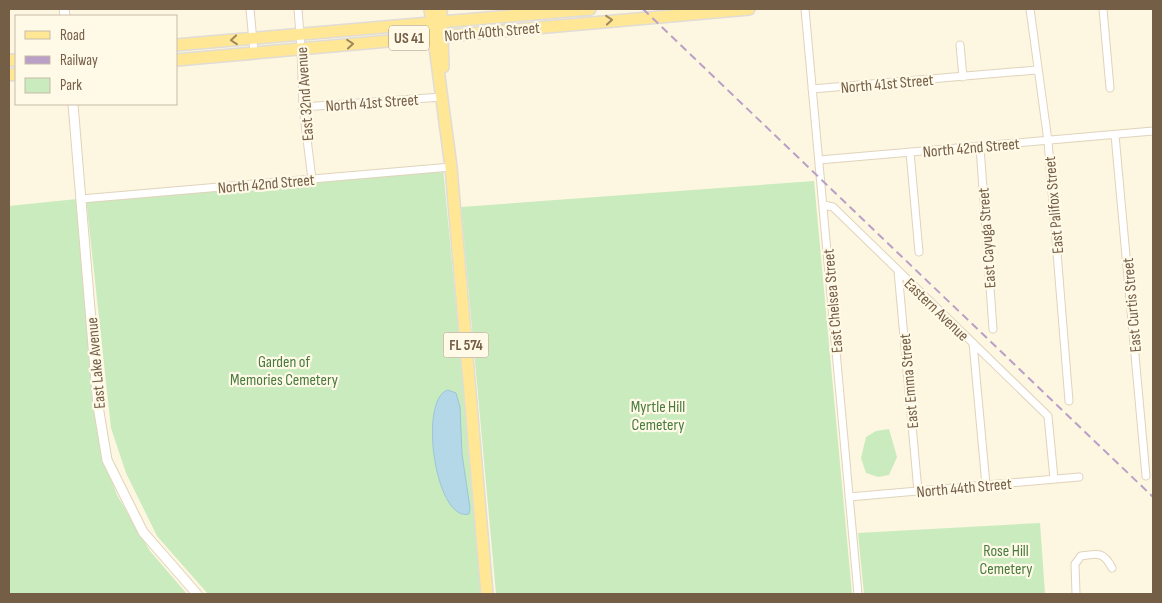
<svg xmlns="http://www.w3.org/2000/svg" width="1162" height="603" font-family="'Sofia Sans Condensed',sans-serif">
<style>
.green{fill:#caebbe}
.water{fill:#b4d8e7;stroke:#9ac6d9}
.lines{fill:none;stroke-linecap:round;stroke-linejoin:round}
.minor-casing{stroke:#e1d3bc;stroke-width:9}
.tertiary-casing{stroke:#e1d3bc;stroke-width:11}
.primary-casing{stroke:#e0dcd6;stroke-width:14}
.minor{stroke:#fff;stroke-width:7}
.tertiary{stroke:#fff;stroke-width:9}
.primary{stroke:#ffe795;stroke-width:11}
.rail{stroke:#ba9fc6;stroke-width:2;stroke-dasharray:8 5;stroke-linecap:butt}
.oneway{stroke:#9e875e}
.labels{text-anchor:middle;stroke-width:4.5;stroke-linejoin:round;paint-order:stroke}
.shield{fill:#fff9e7;stroke:#9e8c76;stroke-width:1}
.shield-label{font-size:15px;font-weight:bold;fill:#745e46}
.street-label{font-size:16px;fill:#745e46;stroke:#fff9e7}
.park-label{font-size:16px;fill:#477b3e;stroke:#fff9e7}
</style>
<rect width="100%" height="100%" fill="#fdf6e0"/>
<!-- green -->
<path class="green" d="M 443,167 L 483,594 L 208,594 L 157,536 L 126,473 L 111,428 L 86,198 Z
M 814,181 L 852,594 L 496,594 L 461,207 Z
M 77,199 L 93,406 L 101,452 L 117,495 L 150,551 L 187,594 L 9,594 L 9,206 Z
M 889,429 L 897,457 L 889,475 L 878,477 L 866,473 L 861,458 L 866,437 L 876,431 Z
M 1040,523 L 1045,594 L 864,594 L 858,533 Z"/>
<!-- water -->
<path class="water" d="M 448,390 L 456,393 L 460,407 L 462,454 L 470,508 L 469,514 C 435,523 418,398 448,390 Z"/>
<g class="lines">
<defs>
<path id="minor" d="M 250,9 L 254,52
M 298,9 L 301,48 L 303,107 L 312,179
M 805,9 L 858,594
M 1030,9 L 1048,141 L 1069,401
M 1103,9 L 1110,88
M 960,45 L 963,77
M 812,89 L 1037,70
M 303,107 L 442,97
M 1115,135 L 1146,476
M 980,147 L 993,329
M 910,152 L 919,252
M 819,160 L 1153,131
M 81,199 L 451,167
M 823,205 L 833,207 L 1048,416 L 1054,479
M 898,271 L 918,491
M 973,343 L 986,485
M 849,497 L 1079,477
M 1076,594 L 1075,564 L 1081,556 C 1098,553 1104,552 1112,568"/>
<path id="tertiary" d="M 64,9 L 65,16
M 73,104 L 98,406 L 107,460 L 143,532 L 197,594"/>
<path id="primary" d="M 430,9 L 451,167 L 487,594
M 441,9 L 443,67
M 176,45 L 590,9
M 9,60 L 16,60
M 176,60 L 749,9
M 9,75 L 16,74"/>
</defs>
<!-- minor casing -->
<use href="#minor" class="minor-casing"/>
<!-- tertiary casing -->
<use href="#tertiary" class="tertiary-casing"/>
<!-- primary casing -->
<use href="#primary" class="primary-casing"/>
<!-- minor -->
<use href="#minor" class="minor"/>
<!-- tertiary -->
<use href="#tertiary" class="tertiary"/>
<!-- primary -->
<use href="#primary" class="primary"/>
<!-- rail -->
<path class="rail" d="M 643,9 L 1153,497"/>
</g>
<!-- one-way arrows -->
<defs><path id="oneway-chevron" d="M-2-3.5L2.5 0L-2 3.5" fill="none" stroke-width="1.6" stroke-linecap="round" stroke-linejoin="round" transform="scale(1.25)"/></defs>
<g class="oneway">
<use href="#oneway-chevron" transform="translate(609 20) rotate(-5)"/>
<use href="#oneway-chevron" transform="translate(234 40) rotate(175)"/>
<use href="#oneway-chevron" transform="translate(350 44) rotate(-5)"/>
</g>
<g class="labels">
<!-- shield labels -->
<g class="shield">
<rect x="389" y="25.5" width="40" height="25" rx="4"/>
<rect x="443.5" y="332.5" width="45" height="25" rx="4"/>
</g>
<g class="shield-label">
<text x="409" y="43">US 41</text>
<text x="466" y="350">FL 574</text>
</g>
<!-- street labels -->
<g class="street-label">
<text transform="translate(492 31) rotate(-5)" y="6">North 40th Street</text>
<text transform="translate(887 83) rotate(-5)" y="6">North 41st Street</text>
<text transform="translate(304 94) rotate(-94)" y="6">East 32nd Avenue</text>
<text transform="translate(372 102) rotate(-4)" y="6">North 41st Street</text>
<text transform="translate(971 147) rotate(-5)" y="6">North 42nd Street</text>
<text transform="translate(266 183) rotate(-5)" y="6">North 42nd Street</text>
<text transform="translate(1053 205) rotate(-95)" y="6">East Palifox Street</text>
<text transform="translate(986 238) rotate(-94)" y="6">East Cayuga Street</text>
<text transform="translate(832 301) rotate(-95)" y="6">East Chelsea Street</text>
<text transform="translate(1131 305) rotate(-95)" y="6">East Curtis Street</text>
<text transform="translate(937 309) rotate(44)" y="6">Eastern Avenue</text>
<text transform="translate(95 363) rotate(-95)" y="6">East Lake Avenue</text>
<text transform="translate(908 381) rotate(-95)" y="6">East Emma Street</text>
<text transform="translate(964 487) rotate(-5)" y="6">North 44th Street</text>
</g>
<!-- park labels -->
<g class="park-label">
<text x="284" y="367">Garden of<tspan x="284" dy="18">Memories Cemetery</tspan></text>
<text x="658" y="412">Myrtle Hill<tspan x="658" dy="18">Cemetery</tspan></text>
<text x="1006" y="556">Rose Hill<tspan x="1006" dy="18">Cemetery</tspan></text>
</g>
</g>
<!-- border -->
<rect width="1162" height="603" fill="none" stroke="#745e46" stroke-width="20"/>
<!-- legend -->
<rect x="15" y="15" width="162" height="90" fill="#fff9e7" stroke="#c7bba7"/>
<rect x="25" y="31" width="25" height="8" fill="#ffe795" stroke="#c7bba7"/>
<text x="60" y="40" font-size="15" fill="#745e46">Road</text>
<rect x="25" y="56" width="25" height="8" fill="#ba9fc6" stroke="#c7bba7"/>
<text x="60" y="65" font-size="15" fill="#745e46">Railway</text>
<rect x="25" y="78" width="25" height="15" fill="#caebbe" stroke="#c7bba7"/>
<text x="60" y="90" font-size="15" fill="#745e46">Park</text>
</svg>
